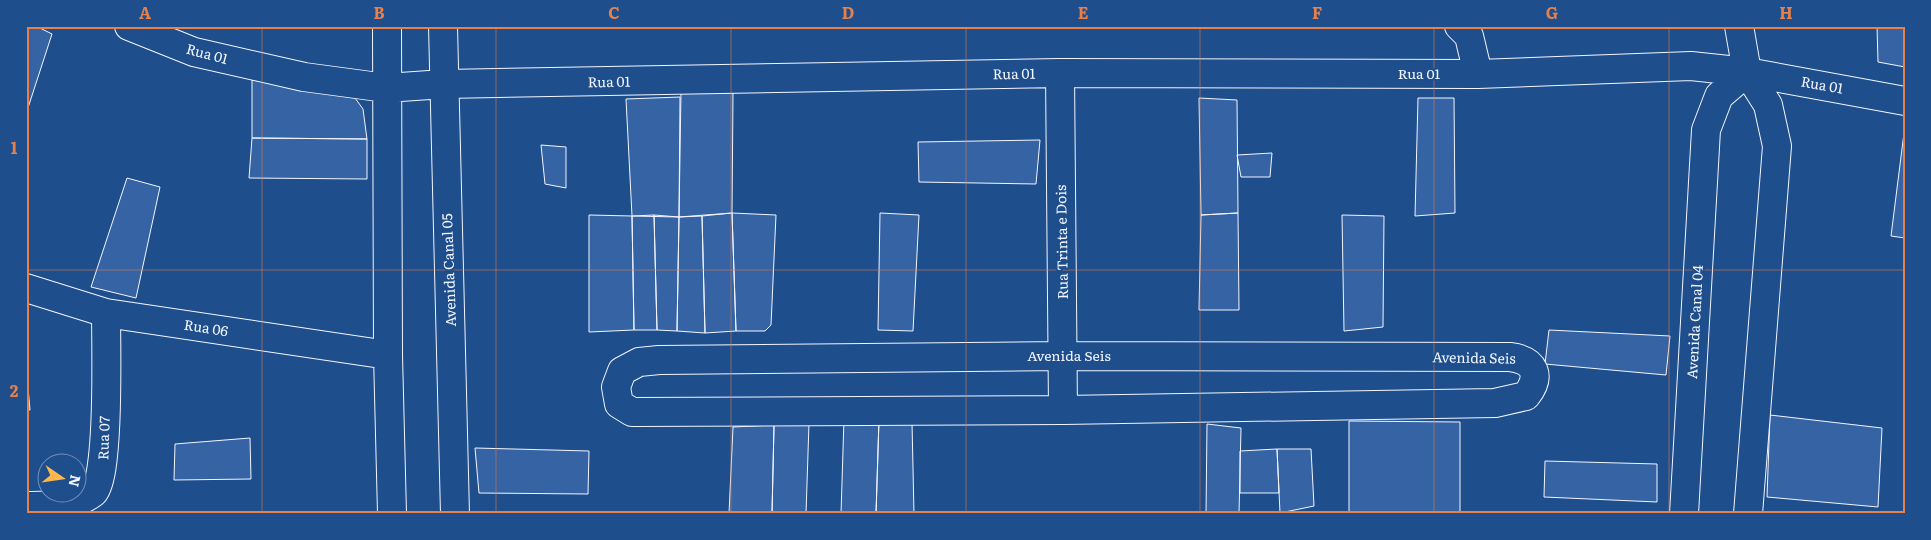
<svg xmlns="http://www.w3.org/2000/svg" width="1931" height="540" font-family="Literata,serif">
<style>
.building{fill:#3563a3;stroke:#f2f6ff}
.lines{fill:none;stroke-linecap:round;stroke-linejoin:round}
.minor-casing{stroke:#f2f6ff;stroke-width:30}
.minor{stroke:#1f4e8c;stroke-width:28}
.grid{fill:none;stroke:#ea8049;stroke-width:1;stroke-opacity:0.55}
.labels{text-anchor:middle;stroke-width:4;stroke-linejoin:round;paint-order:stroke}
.street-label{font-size:14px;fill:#f2f6ff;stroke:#1f4e8c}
.neatline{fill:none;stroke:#ea8049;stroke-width:2}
.grid-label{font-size:16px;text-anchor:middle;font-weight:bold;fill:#ea8049}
</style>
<rect width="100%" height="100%" fill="#1f4e8c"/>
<!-- building -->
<path class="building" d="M 26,26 L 36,26 L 52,34 L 26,114 Z
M 281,26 L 351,26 L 281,28 Z
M 1877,26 L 1905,26 L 1905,67 L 1878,62 Z
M 252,80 L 355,98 L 363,109 L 367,139 L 252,138 Z
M 681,91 L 733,93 L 732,213 L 679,217 Z
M 680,97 L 679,217 L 632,216 L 626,99 Z
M 1199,98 L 1237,100 L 1238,213 L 1201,215 Z
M 1418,98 L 1454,98 L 1455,213 L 1415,216 Z
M 1905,125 L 1905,238 L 1891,236 Z
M 252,138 L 367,139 L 367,179 L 249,178 Z
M 1040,140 L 1036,184 L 919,182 L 918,142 Z
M 541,145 L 566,147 L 566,188 L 545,184 Z
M 1272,153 L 1270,177 L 1241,177 L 1237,155 Z
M 127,178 L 160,187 L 136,298 L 91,287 Z
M 732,213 L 776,215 L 771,325 L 765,331 L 736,331 Z
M 732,213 L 736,331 L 705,333 L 702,216 Z
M 880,213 L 919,215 L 913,331 L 878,330 Z
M 1238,213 L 1239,310 L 1199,310 L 1201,215 Z
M 589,215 L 632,216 L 634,330 L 589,332 Z
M 654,215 L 657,330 L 634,330 L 632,216 Z
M 654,215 L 679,217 L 677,331 L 657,330 Z
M 1342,215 L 1384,216 L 1383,327 L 1344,331 Z
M 702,216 L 705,333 L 677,331 L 679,217 Z
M 1549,330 L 1670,336 L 1666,375 L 1545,364 Z
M 26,376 L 27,376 L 30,410 L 26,410 Z
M 1770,415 L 1882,428 L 1878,507 L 1767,497 Z
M 844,418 L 879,419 L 876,514 L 841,514 Z
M 879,419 L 912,422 L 914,514 L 876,514 Z
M 1349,421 L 1460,422 L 1460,514 L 1349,514 Z
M 809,423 L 806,514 L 772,514 L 774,425 Z
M 1207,424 L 1241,428 L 1239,514 L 1206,514 Z
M 774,425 L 772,514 L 729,514 L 733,427 Z
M 250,438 L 251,479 L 174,480 L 175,444 Z
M 475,448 L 589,451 L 588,494 L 479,493 Z
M 1277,449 L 1311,449 L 1314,506 L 1280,513 Z
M 1277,449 L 1279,493 L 1240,493 L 1240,451 Z
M 1545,461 L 1657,464 L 1657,502 L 1544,497 Z"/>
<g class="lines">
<defs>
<path id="minor" d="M 129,26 L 194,52 L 304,77 L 386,88 L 444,84 L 1060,73 L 1478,74 L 1691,66 L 1747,72 L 1905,101
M 387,26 L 388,355 L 392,514
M 443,26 L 455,514
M 1459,26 L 1469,36 L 1478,74
M 1739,26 L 1747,72 L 1768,105 L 1777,146 L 1748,514
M 1060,73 L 1063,410
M 26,288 L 106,313 L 388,355
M 1063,356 L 1510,357 C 1535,360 1542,376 1526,396 L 1495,403 L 1063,410 L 632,412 L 619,404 L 616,387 L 622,371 L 639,362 L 659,360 Z
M 26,506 C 47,506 75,507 93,493 C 110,479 106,341 106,313
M 1684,514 L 1706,130 L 1719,96 L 1747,72"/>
</defs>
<!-- minor casing -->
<use href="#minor" class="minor-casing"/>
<!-- minor -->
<use href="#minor" class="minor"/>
</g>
<!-- grid -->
<path class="grid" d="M 262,26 L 262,514M 496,26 L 496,514M 731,26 L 731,514M 966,26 L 966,514M 1200,26 L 1200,514M 1434,26 L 1434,514M 1669,26 L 1669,514M 26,270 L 1905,270"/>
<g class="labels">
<!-- street labels -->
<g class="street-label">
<text transform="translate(207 54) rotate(15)" y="5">Rua 01</text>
<text transform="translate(1014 74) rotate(-1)" y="5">Rua 01</text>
<text x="1419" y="79">Rua 01</text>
<text transform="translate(609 82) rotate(-1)" y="5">Rua 01</text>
<text transform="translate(1822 85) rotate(10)" y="5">Rua 01</text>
<text transform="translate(1062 242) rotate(-91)" y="5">Rua Trinta e Dois</text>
<text transform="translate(449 270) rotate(-92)" y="5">Avenida Canal 05</text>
<text transform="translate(1695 322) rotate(-87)" y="5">Avenida Canal 04</text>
<text transform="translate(206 328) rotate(9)" y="5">Rua 06</text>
<text x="1069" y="361">Avenida Seis</text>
<text transform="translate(1474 358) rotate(1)" y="5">Avenida Seis</text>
<text transform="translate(104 438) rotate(-88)" y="5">Rua 07</text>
</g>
</g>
<!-- border -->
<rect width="1931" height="540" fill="none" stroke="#1f4e8c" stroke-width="55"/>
<!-- north arrow -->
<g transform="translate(62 478) rotate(103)"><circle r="24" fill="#1f4e8c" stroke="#7391ba"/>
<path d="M0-4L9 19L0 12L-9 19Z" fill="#ffb74d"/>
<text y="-8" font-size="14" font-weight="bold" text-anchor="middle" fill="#f2f6ff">N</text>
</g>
<rect x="28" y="28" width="1876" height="484" class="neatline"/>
<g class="grid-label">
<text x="145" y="19">A</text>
<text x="379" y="19">B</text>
<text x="614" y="19">C</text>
<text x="848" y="19">D</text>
<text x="1083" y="19">E</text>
<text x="1317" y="19">F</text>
<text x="1552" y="19">G</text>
<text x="1786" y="19">H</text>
<text x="14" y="154">1</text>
<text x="14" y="397">2</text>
</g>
</svg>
